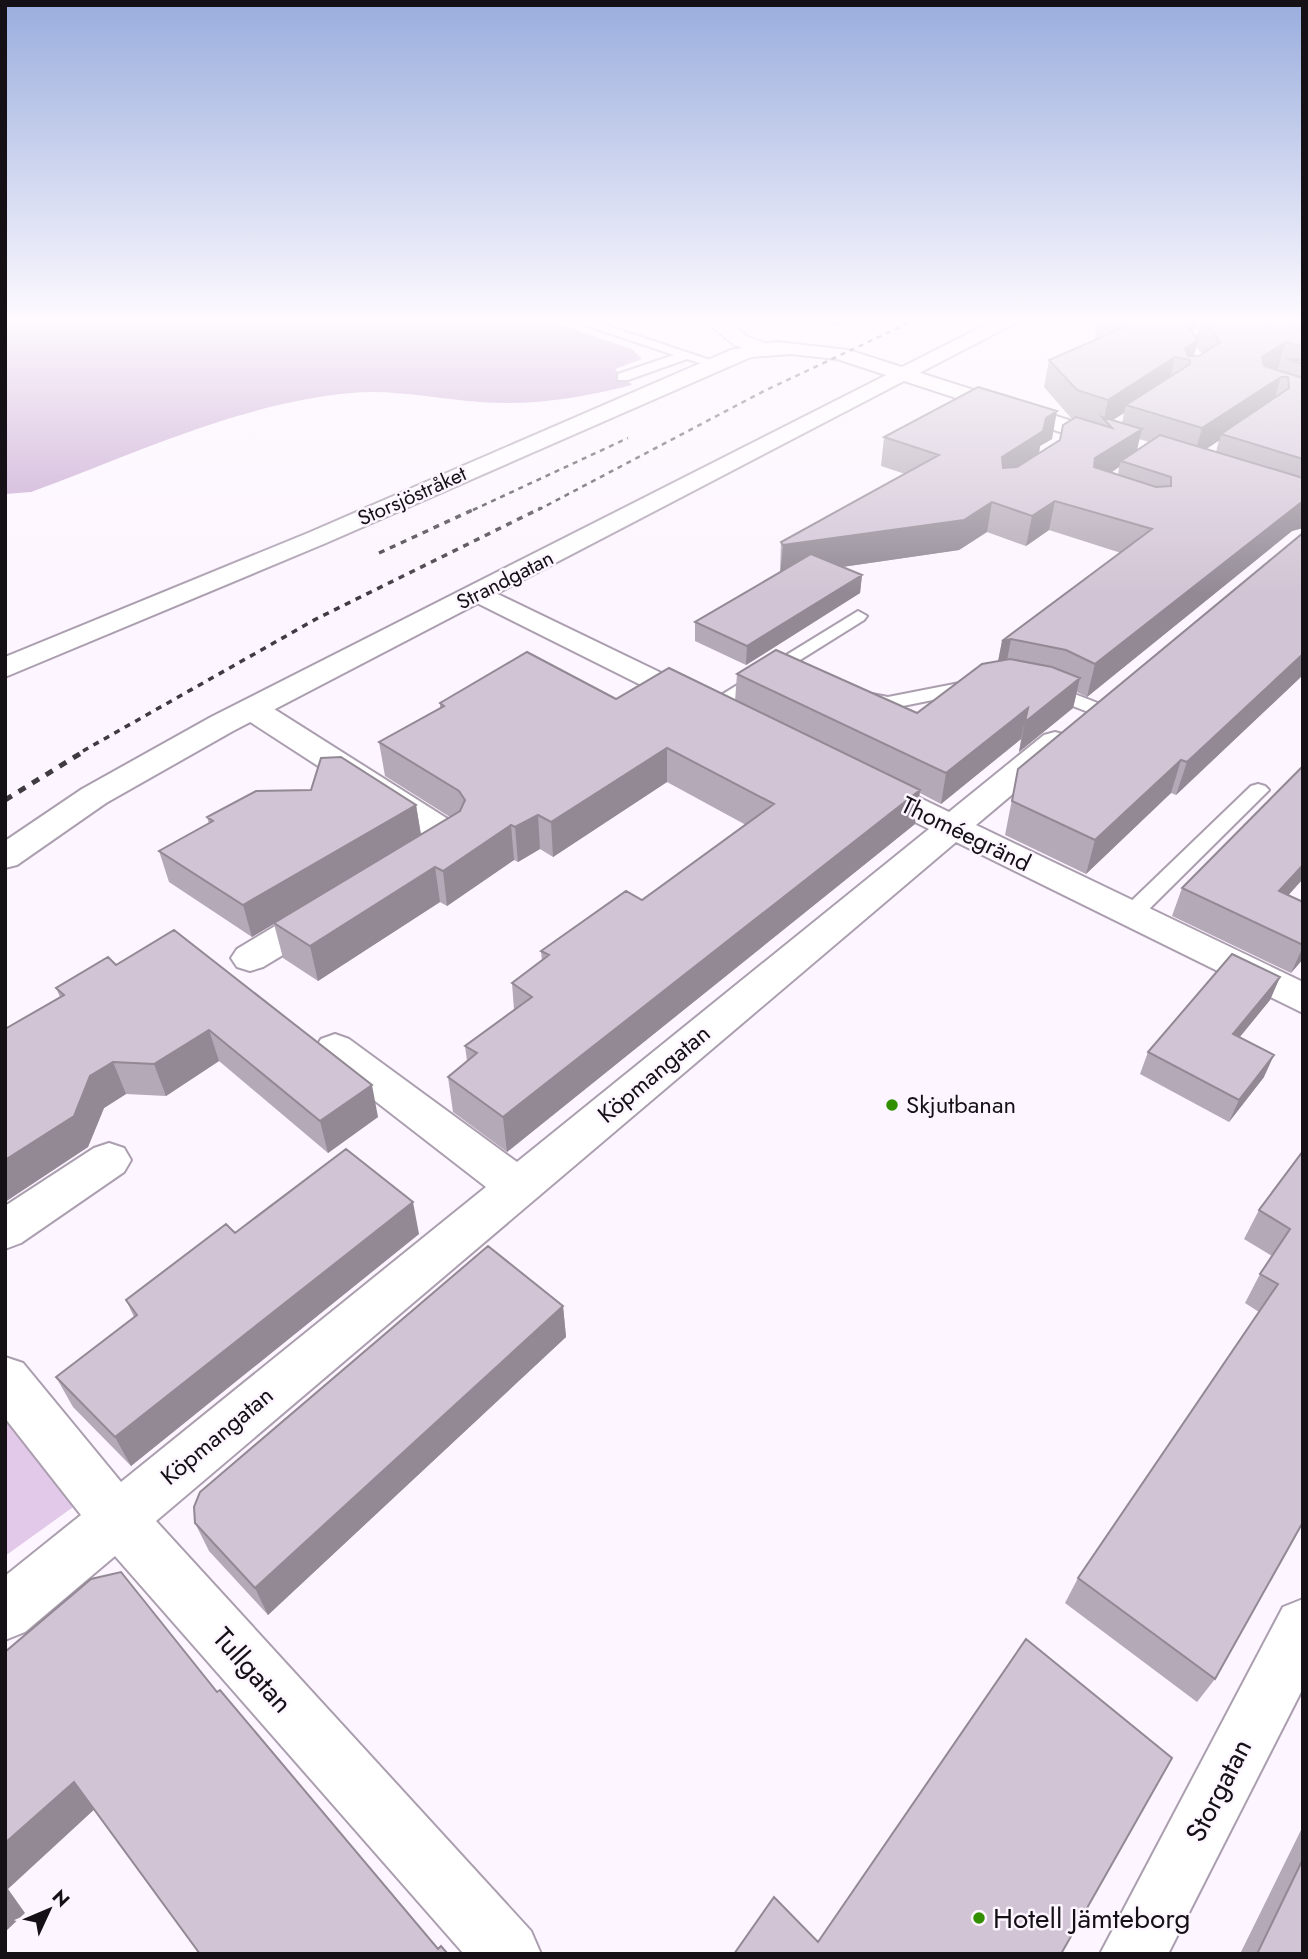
<svg xmlns="http://www.w3.org/2000/svg" width="1308" height="1959" font-family="Jost,sans-serif">
<style>
.green{fill:#e2c9e9}
.water{fill:#c3a2cd}
.lines{fill:none;stroke-linecap:round;stroke-linejoin:round}
.service-casing{stroke:#ab9faf;stroke-width:4}
.pedestrian-casing{stroke:#ab9faf;stroke-width:3}
.minor-casing{stroke:#ab9faf;stroke-width:4}
.secondary-casing{stroke:#ab9faf;stroke-width:4}
.service{fill:#fff;fill-rule:evenodd}
.pedestrian{fill:#fff;fill-rule:evenodd}
.minor{fill:#fff;fill-rule:evenodd}
.secondary{fill:#fff;fill-rule:evenodd}
.rail-far2{stroke:#403b41;stroke-width:2.5;stroke-dasharray:5 5;stroke-linecap:butt}
.rail-far1{stroke:#403b41;stroke-width:3.5;stroke-dasharray:6 6;stroke-linecap:butt}
.rail{stroke:#403b41;stroke-width:5;stroke-dasharray:8 8;stroke-linecap:butt}
.wall{fill:#b4a9b6;fill-rule:evenodd}
.shaded-wall{fill:#928994}
.building{fill:#d1c4d4;stroke:#928994;stroke-width:2}
.poi-dot{fill:#328f00;stroke:#fdf5ff;stroke-width:2.5}
.labels{text-anchor:middle;stroke-width:5;stroke-linejoin:round;paint-order:stroke}
.far-street-label{font-size:21px;fill:#141015;stroke:#fdf5ff}
.street-label{font-size:24px;fill:#141015;stroke:#fdf5ff}
.poi-label{font-size:24px;fill:#141015;stroke:#fdf5ff;text-anchor:start}
.near-street-label{font-size:28px;fill:#141015;stroke:#fdf5ff}
.near-poi-label{font-size:28px;fill:#141015;stroke:#fdf5ff;text-anchor:start}
</style>
<rect width="100%" height="100%" fill="#fdf5ff"/>
<!-- green -->
<path class="green" d="M 5,1417 L 76,1505 L 5,1556 Z"/>
<!-- water -->
<path class="water" d="M 5,319 L 525,319 L 540,324 L 550,321 L 632,349 L 642,359 L 615,369 L 632,385 C 581,398 532,406 479,402 C 437,399 393,389 351,393 C 240,403 134,454 31,492 L 5,494 Z"/>
<g class="lines">
<defs>
<path id="service" d="M 567,319 L 587,319 L 722,364 L 715,368 L 687,359 L 628,380 L 618,380 L 618,374 L 674,355 Z
M 690,319 L 722,319 L 724,322 L 718,326 Z
M 858,611 L 867,616 L 864,620 L 717,712 L 710,714 L 700,708 Z
M 980,679 L 987,681 L 990,685 L 987,689 L 888,709 L 854,702 L 851,698 L 861,692 L 888,697 Z
M 1046,683 L 1103,705 L 1106,709 L 1096,715 L 1039,693 L 1036,689 L 1039,685 Z
M 1258,784 L 1265,786 L 1269,790 L 1265,794 L 1138,920 L 1122,920 L 1118,915 L 1122,910 L 1251,786 Z"/>
<path id="pedestrian" d="M 710,319 L 731,319 L 729,322 L 748,337 L 768,344 L 771,348 L 761,354 L 734,345 L 711,326 Z"/>
<path id="minor" d="M 777,342 L 848,350 L 1122,437 L 1126,442 L 1122,447 L 1106,447 L 837,359 L 790,354 L 751,357 L 326,543 L 5,677 L 5,657 L 308,533 L 731,350 Z
M 479,585 L 709,696 L 713,702 L 709,708 L 698,711 L 687,708 L 469,599 L 465,593 L 469,587 Z
M 252,700 L 263,702 L 462,828 L 467,836 C 455,854 430,866 410,861 L 405,853 L 410,845 L 426,836 L 241,716 L 237,709 L 241,702 Z
M 1055,732 L 1066,735 L 1071,742 L 1066,749 L 976,825 L 1303,982 L 1303,1013 L 956,842 L 156,1521 L 531,1931 L 541,1954 L 464,1954 L 115,1556 L 25,1632 L 5,1640 L 5,1576 L 81,1515 L 5,1418 L 5,1357 L 23,1363 L 121,1482 L 486,1187 L 321,1059 L 315,1049 L 321,1039 L 335,1034 L 349,1039 L 517,1162 L 929,829 L 859,794 L 855,787 L 859,780 L 871,777 L 883,780 L 949,812 L 1044,735 Z
M 323,902 L 336,905 L 341,914 L 336,923 L 263,967 L 250,971 L 237,967 L 231,958 L 237,949 L 310,905 Z
M 109,1143 L 124,1148 L 131,1160 L 124,1172 L 21,1243 L 5,1249 L 5,1206 L 94,1148 Z
M 1303,1599 L 1303,1688 L 1168,1954 L 1100,1954 L 1283,1607 Z"/>
<path id="secondary" d="M 997,319 L 1023,319 L 233,731 L 106,803 L 17,865 L 5,868 L 5,841 L 82,789 L 211,717 Z"/>
</defs>
<!-- service casing -->
<use href="#service" class="service-casing"/>
<!-- pedestrian casing -->
<use href="#pedestrian" class="pedestrian-casing"/>
<!-- minor casing -->
<use href="#minor" class="minor-casing"/>
<!-- secondary casing -->
<use href="#secondary" class="secondary-casing"/>
<!-- service -->
<use href="#service" class="service"/>
<!-- pedestrian -->
<use href="#pedestrian" class="pedestrian"/>
<!-- minor -->
<use href="#minor" class="minor"/>
<!-- secondary -->
<use href="#secondary" class="secondary"/>
<!-- rail-far2 -->
<path class="rail-far2" d="M 473,510 L 628,438
M 538,510 L 764,391 L 917,319"/>
<!-- rail-far1 -->
<path class="rail-far1" d="M 379,553 L 477,508
M 83,751 L 316,619 L 541,508"/>
<!-- rail -->
<path class="rail" d="M 5,800 L 86,750"/>
</g>
<!-- wall -->
<path class="wall" d="M 815,319 L 854,319 L 838,326 Z
M 1098,319 L 1199,319 L 1197,326 L 1192,331 L 1196,337 L 1201,319 L 1303,319 L 1303,528 L 1292,531 L 1087,697 L 1077,692 L 1073,708 L 1019,752 L 1021,739 L 941,804 L 920,793 L 915,824 L 507,1152 L 453,1112 L 448,1077 L 467,1061 L 465,1046 L 514,1010 L 512,983 L 542,961 L 541,951 L 642,900 L 746,825 L 667,782 L 553,857 L 540,849 L 518,862 L 514,860 L 447,906 L 440,902 L 318,981 L 283,958 L 274,924 L 252,937 L 169,882 L 159,851 L 209,824 L 207,817 L 416,805 L 421,834 L 450,817 L 385,776 L 379,742 L 440,708 L 440,703 L 616,699 L 735,701 L 737,674 L 917,713 L 998,661 L 1002,641 L 1121,553 L 1049,530 L 1026,546 L 987,532 L 959,550 L 842,567 L 862,575 L 860,593 L 746,665 L 695,641 L 695,622 L 780,573 L 781,542 L 905,474 L 881,466 L 884,437 L 1052,439 L 1040,446 L 1039,453 L 1060,440 L 1073,419 L 1071,418 L 1044,387 L 1049,360 L 1094,341 ZM 1196,346 L 1202,354 L 1199,356 L 1194,356 ZM 1124,413 L 1122,423 L 1113,420 ZM 1139,439 L 1149,442 L 1137,450 ZM 1219,440 L 1216,452 L 1206,449 ZM 1119,467 L 1118,475 L 1111,473 Z
M 1303,533 L 1303,675 L 1176,795 L 1171,793 L 1086,874 L 1005,835 L 1018,769 Z
M 1182,888 L 1289,895 L 1303,902 L 1303,959 L 1291,973 L 1172,916 Z
M 116,965 L 378,1117 L 328,1153 L 219,1061 L 166,1096 L 126,1094 L 104,1108 L 88,1147 L 5,1202 L 5,1029 L 60,997 L 56,988 Z
M 1280,977 L 1270,1000 L 1240,1037 L 1264,1077 L 1229,1122 L 1140,1074 L 1148,1052 Z
M 1303,1151 L 1215,1679 L 1197,1702 L 1065,1603 L 1078,1578 L 1259,1312 L 1245,1303 L 1260,1274 L 1272,1256 L 1244,1239 L 1259,1210 Z
M 235,1233 L 419,1234 L 131,1466 L 73,1407 L 56,1377 L 134,1317 L 126,1300 Z
M 563,1306 L 566,1337 L 268,1615 L 209,1551 L 195,1523 Z
M 1303,1826 L 1303,1954 L 1240,1954 Z"/>
<!-- shaded-wall -->
<path class="shaded-wall" d="M 839,319 L 854,319 L 838,326 Z
M 1182,319 L 1199,319 L 1197,326 L 1176,343 Z
M 1198,340 L 1191,366 L 1185,348 Z
M 1286,342 L 1278,368 L 1254,384 L 1262,357 Z
M 1175,357 L 1169,384 L 1126,405 L 1124,413 L 1108,423 L 1104,419 L 1108,400 Z
M 1281,377 L 1273,404 L 1221,434 L 1220,440 L 1194,457 L 1202,428 Z
M 1057,411 L 1052,439 L 1040,446 L 1038,459 L 997,486 L 1002,457 L 1046,418 Z
M 1142,429 L 1135,458 L 1121,461 L 1119,467 L 1089,487 L 1095,458 Z
M 1055,501 L 1049,530 L 1026,546 L 1032,516 Z
M 1303,501 L 1303,528 L 1292,531 L 1087,697 L 1095,664 Z
M 992,502 L 987,532 L 959,550 L 780,576 L 783,545 Z
M 862,575 L 860,593 L 746,665 L 747,646 Z
M 1011,639 L 1005,671 L 996,673 L 1002,641 Z
M 1303,654 L 1303,675 L 1176,795 L 1187,762 Z
M 1080,678 L 1073,708 L 1019,752 L 1025,722 Z
M 1028,708 L 1021,739 L 941,804 L 946,773 Z
M 667,748 L 667,782 L 553,857 L 551,822 Z
M 1181,760 L 1171,793 L 1086,874 L 1095,840 Z
M 920,790 L 915,824 L 507,1152 L 503,1117 Z
M 416,805 L 421,836 L 252,937 L 243,905 Z
M 538,815 L 540,849 L 518,862 L 515,827 Z
M 511,825 L 514,860 L 447,906 L 443,871 Z
M 1303,865 L 1303,879 L 1268,918 L 1279,891 Z
M 435,867 L 440,902 L 318,981 L 310,946 Z
M 1303,947 L 1303,959 L 1291,973 Z
M 1280,977 L 1270,1000 L 1224,1056 L 1233,1034 Z
M 209,1030 L 219,1061 L 166,1096 L 154,1064 Z
M 1274,1055 L 1264,1077 L 1229,1122 L 1239,1100 Z
M 113,1062 L 126,1094 L 104,1108 L 88,1147 L 5,1202 L 5,1160 L 90,1076 Z
M 372,1085 L 378,1117 L 328,1153 L 320,1121 Z
M 413,1202 L 419,1234 L 131,1466 L 115,1437 Z
M 563,1306 L 566,1337 L 268,1615 L 255,1588 Z
M 74,1782 L 97,1807 L 8,1889 L 25,1913 L 5,1932 L 5,1843 Z"/>
<!-- building -->
<path class="building" d="M 1101,319 L 1183,319 L 1198,340 L 1185,348 L 1188,356 L 1199,356 L 1220,342 L 1203,319 L 1278,319 L 1303,326 L 1303,347 L 1286,342 L 1262,357 L 1264,366 L 1303,378 L 1303,459 L 1221,434 L 1289,388 L 1288,377 L 1281,377 L 1202,428 L 1126,405 L 1190,364 L 1190,360 L 1175,357 L 1108,400 L 1077,390 L 1049,360 L 1127,326 Z
M 1285,358 L 1303,360 L 1303,364 Z
M 978,387 L 1057,411 L 1046,418 L 1043,431 L 1002,457 L 1003,468 L 1017,467 L 1060,440 L 1063,425 L 1076,417 L 1112,428 L 1102,417 L 1142,429 L 1095,458 L 1094,467 L 1156,487 L 1171,486 L 1171,477 L 1121,461 L 1160,435 L 1303,478 L 1303,501 L 1095,664 L 1066,650 L 1011,639 L 1002,641 L 1152,529 L 1055,501 L 1032,516 L 992,502 L 964,520 L 783,545 L 781,542 L 939,455 L 884,437 Z
M 1303,533 L 1303,654 L 1187,762 L 1181,760 L 1095,840 L 1012,801 L 1018,769 Z
M 811,554 L 862,575 L 747,646 L 695,622 Z
M 776,650 L 917,713 L 982,664 L 1010,659 L 1052,667 L 1080,678 L 1025,722 L 1028,708 L 946,773 L 737,674 Z
M 527,652 L 616,699 L 669,668 L 920,790 L 503,1117 L 448,1077 L 477,1053 L 465,1046 L 532,997 L 512,983 L 549,955 L 541,951 L 626,891 L 642,900 L 774,804 L 667,748 L 551,822 L 538,815 L 515,827 L 511,825 L 443,871 L 435,867 L 310,946 L 274,923 L 460,811 L 465,800 L 459,791 L 379,742 L 444,706 L 440,703 Z
M 341,757 L 416,805 L 243,905 L 159,851 L 213,821 L 207,817 L 256,791 L 311,790 L 321,758 Z
M 1303,766 L 1303,865 L 1279,891 L 1303,902 L 1303,945 L 1182,888 Z
M 174,930 L 372,1085 L 320,1121 L 209,1030 L 154,1064 L 113,1062 L 90,1076 L 74,1116 L 5,1160 L 5,1029 L 64,995 L 56,988 L 108,957 L 116,965 Z
M 1232,954 L 1280,977 L 1233,1034 L 1274,1055 L 1239,1100 L 1148,1052 Z
M 346,1149 L 413,1202 L 115,1437 L 56,1377 L 137,1315 L 126,1300 L 226,1224 L 235,1233 Z
M 1303,1151 L 1303,1522 L 1215,1679 L 1078,1578 L 1278,1284 L 1260,1274 L 1290,1229 L 1259,1210 Z
M 488,1246 L 563,1306 L 255,1588 L 195,1523 L 194,1507 L 200,1492 Z
M 121,1572 L 217,1692 L 220,1690 L 438,1949 L 441,1946 L 448,1954 L 200,1954 L 74,1782 L 5,1843 L 5,1652 L 91,1579 Z
M 1026,1639 L 1172,1758 L 1061,1954 L 734,1954 L 774,1897 L 818,1942 Z
M 1303,1859 L 1303,1954 L 1257,1954 Z"/>
<!-- sky -->
<linearGradient id="sky" x2="0" y2="1"><stop stop-color="#99addd"/><stop offset="0.54" stop-color="#fefaff"/><stop offset="1" stop-color="#fefaff" stop-opacity="0"/></linearGradient>
<rect width="1308" height="594" fill="url(#sky)"/>
<!-- markers -->
<g class="poi-dot">
<circle cx="892" cy="1105" r="7"/>
<circle cx="979" cy="1918" r="7"/>
</g>
<g class="labels">
<!-- far-street labels -->
<g class="far-street-label">
<text transform="translate(412 496) rotate(-24)" y="7">Storsjöstråket</text>
<text transform="translate(505 580) rotate(-27)" y="7">Strandgatan</text>
</g>
<!-- street labels -->
<g class="street-label">
<text transform="translate(966 834) rotate(26)" y="8">Thoméegränd</text>
<text transform="translate(654 1074) rotate(-40)" y="8">Köpmangatan</text>
<text transform="translate(217 1436) rotate(-40)" y="8">Köpmangatan</text>
</g>
<!-- poi labels -->
<g class="poi-label">
<text x="906" y="1113">Skjutbanan</text>
</g>
<!-- near-street labels -->
<g class="near-street-label">
<text transform="translate(253 1670) rotate(48)" y="10">Tullgatan</text>
<text transform="translate(1218 1790) rotate(-63)" y="10">Storgatan</text>
</g>
<!-- near-poi labels -->
<g class="near-poi-label">
<text x="993" y="1928">Hotell Jämteborg</text>
</g>
</g>
<!-- border -->
<rect width="1308" height="1959" fill="none" stroke="#141015" stroke-width="14"/>
<!-- north arrow -->
<g transform="translate(49 1910) rotate(46)" stroke="#fdf5ff" stroke-width="5" paint-order="stroke">
<path d="M0-5L12 26L0 18L-12 26Z" fill="#141015"/>
<text y="-10" font-size="19" font-weight="bold" text-anchor="middle" fill="#141015">N</text>
</g>
</svg>
